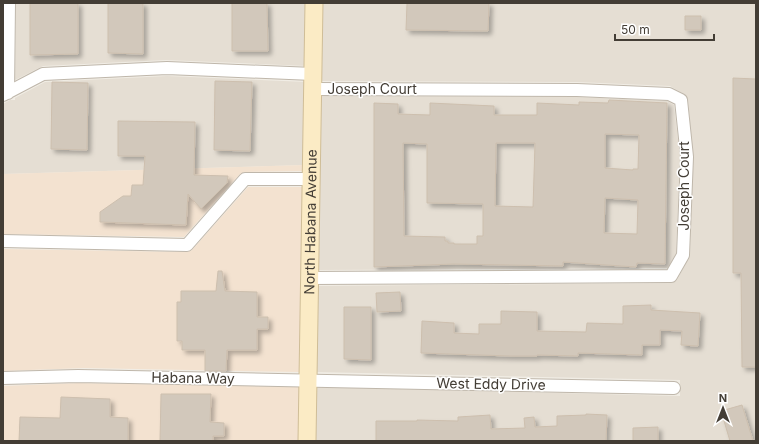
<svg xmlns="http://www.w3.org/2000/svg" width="759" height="444" font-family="Inter,sans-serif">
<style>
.residential{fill:#e5ded3}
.commercial{fill:#f3e2d0}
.building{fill:#d2c8bb;stroke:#cdbfae;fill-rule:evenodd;filter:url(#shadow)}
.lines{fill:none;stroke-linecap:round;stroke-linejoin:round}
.street-casing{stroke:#bfb7ab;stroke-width:14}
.secondary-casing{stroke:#cfbd97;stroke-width:19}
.street{stroke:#fff;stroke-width:12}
.secondary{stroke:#fbebc5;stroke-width:17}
.labels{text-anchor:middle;stroke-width:3;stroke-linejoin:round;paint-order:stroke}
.street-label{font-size:14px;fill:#433d35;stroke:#fff}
</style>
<defs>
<filter id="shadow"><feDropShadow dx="3.5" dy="3.5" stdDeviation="2" flood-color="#0004"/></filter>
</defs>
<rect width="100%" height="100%" fill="#f1ede5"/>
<!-- residential -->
<path class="residential" d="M 16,3 L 308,3 L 307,66 L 166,60 L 43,66 L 15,80 Z
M 321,3 L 756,3 L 756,441 L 314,441 L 315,387 L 680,396 L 680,380 L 315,372 L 317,286 L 671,283 L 677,280 L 690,255 L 693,157 L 688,100 L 684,94 L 670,86 L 577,82 L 320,81 Z
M 167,76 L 307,82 L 305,165 L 3,174 L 3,104 L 10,100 L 15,100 L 15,98 L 45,82 Z
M 320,96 L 577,97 L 667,101 L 674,105 L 680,157 L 676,253 L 668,268 L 317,270 Z"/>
<!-- commercial -->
<path class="commercial" d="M 305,165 L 305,171 L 245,172 L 240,174 L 184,237 L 3,234 L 3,174 Z
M 248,187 L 305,187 L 301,372 L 84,368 L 3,371 L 3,249 L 187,252 L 192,250 Z
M 78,383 L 301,387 L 301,441 L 3,441 L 3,386 Z"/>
<!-- building -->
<path class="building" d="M 30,3 L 78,3 L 78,54 L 30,55 Z
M 108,3 L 143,3 L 143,54 L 108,53 Z
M 232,3 L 267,3 L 268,51 L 232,51 Z
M 407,3 L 489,3 L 488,31 L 406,30 Z
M 685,16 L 701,16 L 701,30 L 685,30 Z
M 733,78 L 756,79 L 756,367 L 742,367 L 741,273 L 733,273 Z
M 215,81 L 252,82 L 250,151 L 214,150 Z
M 52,82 L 88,83 L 87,150 L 51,149 Z
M 609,100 L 667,103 L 665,264 L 637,263 L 636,267 L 563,262 L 563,266 L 454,264 L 374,267 L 374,103 L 398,104 L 398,114 L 430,115 L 430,103 L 494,106 L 494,115 L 537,115 L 537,103 L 579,105 L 579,102 L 608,103 ZM 605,134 L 639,135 L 638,169 L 633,169 L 633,170 L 605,168 ZM 403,143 L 427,144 L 427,203 L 483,204 L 483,236 L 477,236 L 477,244 L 454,244 L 454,243 L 448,243 L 448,241 L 445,241 L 445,237 L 404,236 ZM 496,143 L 535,143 L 533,207 L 495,206 ZM 605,198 L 638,200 L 637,234 L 604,233 Z
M 118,121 L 195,122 L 194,175 L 228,176 L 227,183 L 201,209 L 188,194 L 186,225 L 100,222 L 100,212 L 123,196 L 131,196 L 132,185 L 143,185 L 145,156 L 118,156 Z
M 218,271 L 222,271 L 225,291 L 257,292 L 257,317 L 268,317 L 268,329 L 257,329 L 257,350 L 227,350 L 226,371 L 205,371 L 205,350 L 182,350 L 182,341 L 177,341 L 177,302 L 181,302 L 181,291 L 216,291 Z
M 400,292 L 401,311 L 377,312 L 376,293 Z
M 651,305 L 651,310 L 700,313 L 698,346 L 681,345 L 682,331 L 660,330 L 660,345 L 642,345 L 642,355 L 578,353 L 578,356 L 537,355 L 537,356 L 510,356 L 421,353 L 422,321 L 454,323 L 454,333 L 479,334 L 479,324 L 501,324 L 501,311 L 537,312 L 537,331 L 586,332 L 587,323 L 623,324 L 623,306 Z
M 344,307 L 371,307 L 371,360 L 344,359 Z
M 161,394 L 211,394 L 210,422 L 224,423 L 224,436 L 213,436 L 213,441 L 160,441 Z
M 61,397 L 110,399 L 110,417 L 128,418 L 128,441 L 19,441 L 20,417 L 60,418 Z
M 742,405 L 753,441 L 730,441 L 721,411 Z
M 586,414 L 607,415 L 606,441 L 376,441 L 376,421 L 417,421 L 417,420 L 458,421 L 458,417 L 490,415 L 491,429 L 525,428 L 524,418 L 534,417 L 535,427 L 557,426 L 557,416 L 586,415 Z
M 658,427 L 658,441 L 633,441 L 633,428 Z"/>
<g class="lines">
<defs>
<path id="street" d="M 8,93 L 9,3
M 3,95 L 43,74 L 167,68 L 313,74
M 3,241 L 187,245 L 245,179 L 312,179
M 310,278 L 671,276 L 683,255 L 687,157 L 681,100 L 669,94 L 577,90 L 313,89
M 3,378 L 78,376 L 674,388"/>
<g id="secondary">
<path id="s1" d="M 307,441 L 314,3"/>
</g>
</defs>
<!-- street casing -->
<use href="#street" class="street-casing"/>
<!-- secondary casing -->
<use href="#secondary" class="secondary-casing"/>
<!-- street -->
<use href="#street" class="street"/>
<!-- secondary -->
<use href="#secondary" class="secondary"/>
</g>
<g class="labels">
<!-- street labels -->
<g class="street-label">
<text x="372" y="94">Joseph Court</text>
<text transform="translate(684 186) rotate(-90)" y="5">Joseph Court</text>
<text dy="5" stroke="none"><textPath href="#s1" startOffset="219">North Habana Avenue</textPath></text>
<text transform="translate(193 378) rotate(1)" y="5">Habana Way</text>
<text transform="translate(491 384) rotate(1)" y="5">West Eddy Drive</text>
</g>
</g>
<!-- border -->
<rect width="759" height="444" fill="none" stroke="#433d35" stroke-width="8"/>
<!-- north arrow -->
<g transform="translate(723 408)" stroke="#ffffff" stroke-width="3" paint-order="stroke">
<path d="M0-3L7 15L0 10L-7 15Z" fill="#433d35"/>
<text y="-6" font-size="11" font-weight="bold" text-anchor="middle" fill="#433d35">N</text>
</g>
<!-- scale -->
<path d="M615 34v6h99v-6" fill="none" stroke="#433d35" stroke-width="2"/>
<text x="621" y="34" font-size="12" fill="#433d35" stroke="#ffffff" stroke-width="3" paint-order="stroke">50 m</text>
</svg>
